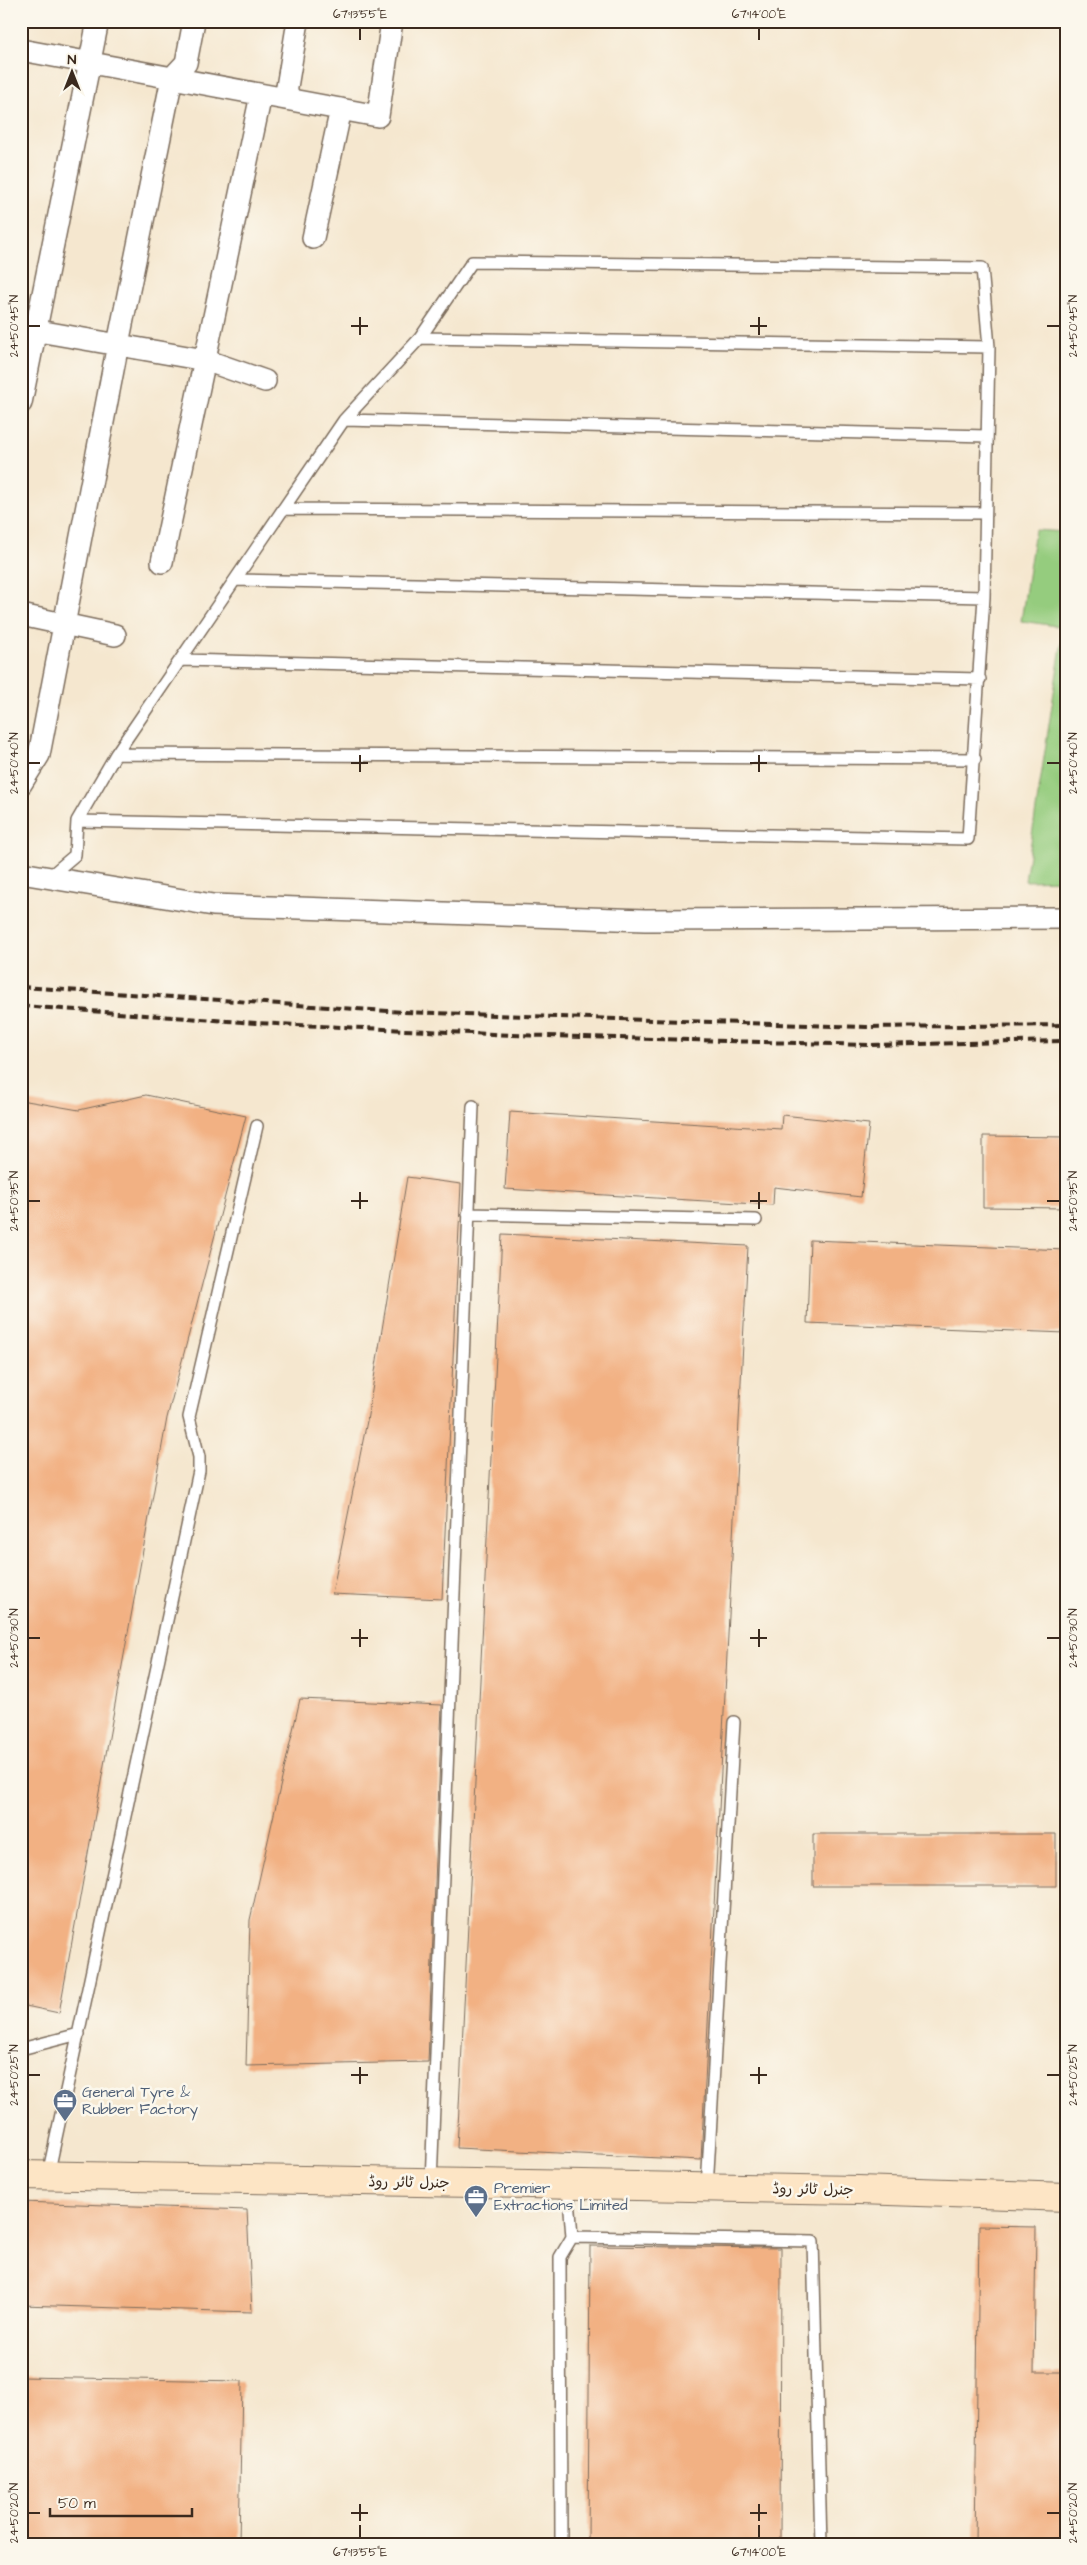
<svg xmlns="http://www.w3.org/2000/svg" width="1087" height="2565" font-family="'Architects Daughter','Playpen Sans Arabic',sans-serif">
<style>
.green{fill:#95cc7e;stroke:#687b4e}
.building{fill:#f2b183}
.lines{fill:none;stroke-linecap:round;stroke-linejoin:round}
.lane-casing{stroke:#7c6c5c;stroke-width:14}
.street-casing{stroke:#7c6c5c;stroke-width:24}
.secondary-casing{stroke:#7c6c5c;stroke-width:30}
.lane{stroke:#fff;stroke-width:11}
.street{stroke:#fff;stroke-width:21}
.secondary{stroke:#fde5c5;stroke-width:28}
.rail{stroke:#3b2a1e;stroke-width:4;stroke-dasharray:8 4;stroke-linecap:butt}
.ticks{fill:none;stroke:#3b2a1e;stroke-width:2}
.labels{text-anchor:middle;stroke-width:5;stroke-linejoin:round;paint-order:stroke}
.service-label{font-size:15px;fill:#4e5e75;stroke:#fbf7ec;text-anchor:start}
.street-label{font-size:15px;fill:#3b2a1e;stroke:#fbf7ec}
.neatline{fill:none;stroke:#3b2a1e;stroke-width:2}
.ticks-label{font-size:12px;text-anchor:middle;fill:#3b2a1e}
</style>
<rect width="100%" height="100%" fill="#fbf7ec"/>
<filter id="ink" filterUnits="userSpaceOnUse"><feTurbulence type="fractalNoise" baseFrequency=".02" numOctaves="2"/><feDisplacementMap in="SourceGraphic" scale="10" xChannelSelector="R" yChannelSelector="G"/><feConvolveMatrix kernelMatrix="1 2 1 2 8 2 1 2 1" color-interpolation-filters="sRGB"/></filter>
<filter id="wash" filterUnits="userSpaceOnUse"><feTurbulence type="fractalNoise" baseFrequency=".0096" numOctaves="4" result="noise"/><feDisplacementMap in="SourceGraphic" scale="20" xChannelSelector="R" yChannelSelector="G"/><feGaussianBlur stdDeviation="1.12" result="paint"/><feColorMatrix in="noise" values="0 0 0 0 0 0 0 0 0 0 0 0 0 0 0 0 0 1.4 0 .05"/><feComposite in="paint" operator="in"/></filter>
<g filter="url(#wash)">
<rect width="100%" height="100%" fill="#f5e7cf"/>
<!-- green -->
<path class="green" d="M 1035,530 L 1066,532 L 1066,880 L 1025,881 L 1064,627 L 1021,621 Z"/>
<g id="blocks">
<!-- building -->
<path class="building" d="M 146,1095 L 246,1116 L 167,1418 L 59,2013 L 21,2005 L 21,1100 L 79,1110 Z
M 510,1112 L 781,1129 L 782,1115 L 869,1124 L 861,1197 L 774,1187 L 773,1205 L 505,1189 Z
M 983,1136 L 1066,1137 L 1066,1208 L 983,1207 Z
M 407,1177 L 461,1184 L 442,1599 L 332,1594 L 367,1421 Z
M 502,1234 L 748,1246 L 701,2160 L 457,2148 Z
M 810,1240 L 1066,1250 L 1066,1333 L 807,1323 Z
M 300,1699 L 442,1705 L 428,2062 L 246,2066 L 250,1920 Z
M 813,1834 L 1056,1834 L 1056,1886 L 813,1886 Z
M 21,2202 L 247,2210 L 252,2312 L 21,2305 Z
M 979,2226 L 1036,2227 L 1034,2372 L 1066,2372 L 1066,2544 L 975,2544 Z
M 590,2246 L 781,2248 L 780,2544 L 588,2544 Z
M 21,2377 L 242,2381 L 239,2544 L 21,2544 Z"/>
</g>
</g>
<g filter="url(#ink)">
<use href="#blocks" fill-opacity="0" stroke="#7c6c5c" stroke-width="1"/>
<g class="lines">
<defs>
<path id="lane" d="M 420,338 L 989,347
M 344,420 L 987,436
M 283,509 L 984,513
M 237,580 L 984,597
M 182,660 L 980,679
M 116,754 L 975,759
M 49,877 L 75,855 L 77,821 L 116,754 L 344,420 L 420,338 L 472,262 L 982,268 L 989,347 L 984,597 L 968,839 L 77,821
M 468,1214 L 756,1220
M 21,2049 L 79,2034
M 48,2175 L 199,1471 L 199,1457 L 189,1417 L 257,1126
M 431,2183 L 473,1106
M 707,2188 L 734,1722
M 572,2237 L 813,2241 L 821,2544
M 561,2544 L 560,2257 L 572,2237 L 568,2185"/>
<path id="street" d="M 21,50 L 378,116 L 392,21
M 285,99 L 298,21
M 313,238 L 341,109
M 21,328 L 205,360 L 265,381
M 21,403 L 98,21
M 162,562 L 261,95
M 21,615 L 115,635
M 21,784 L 39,755 L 118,344 L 172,78 L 186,63 L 194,21
M 21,873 L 213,905 L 645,920 L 1066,918"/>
<path id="secondary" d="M 21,2175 L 858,2190 L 1066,2197"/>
</defs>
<!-- lane casing -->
<use href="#lane" class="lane-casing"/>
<!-- street casing -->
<use href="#street" class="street-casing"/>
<!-- secondary casing -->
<use href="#secondary" class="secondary-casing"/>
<!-- lane -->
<use href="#lane" class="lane"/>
<!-- street -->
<use href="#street" class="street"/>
<!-- secondary -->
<use href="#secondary" class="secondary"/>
<!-- rail -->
<path class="rail" d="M 21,987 L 403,1012 L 866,1027 L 1066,1025
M 21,1006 L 256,1023 L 513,1035 L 869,1045 L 1066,1041"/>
</g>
</g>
<!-- ticks -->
<path class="ticks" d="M 360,28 L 360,40M 759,28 L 759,40M 360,317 L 360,335M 759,317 L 759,335M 28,326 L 40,326M 351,326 L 368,326M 750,326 L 767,326M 1047,326 L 1060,326M 360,755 L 360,772M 759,755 L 759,772M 28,763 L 40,763M 351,763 L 368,763M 750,763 L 767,763M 1047,763 L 1060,763M 360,1192 L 360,1209M 759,1192 L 759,1209M 28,1201 L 40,1201M 351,1201 L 368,1201M 750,1201 L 767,1201M 1047,1201 L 1060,1201M 360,1629 L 360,1647M 759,1629 L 759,1647M 28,1638 L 40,1638M 351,1638 L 368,1638M 750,1638 L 767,1638M 1047,1638 L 1060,1638M 360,2067 L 360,2084M 759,2067 L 759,2084M 28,2075 L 40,2075M 351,2075 L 368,2075M 750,2075 L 767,2075M 1047,2075 L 1060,2075M 360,2504 L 360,2521M 759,2504 L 759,2521M 28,2513 L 40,2513M 351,2513 L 368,2513M 750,2513 L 767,2513M 1047,2513 L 1060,2513M 360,2525 L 360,2538M 759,2525 L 759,2538"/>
<!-- icons -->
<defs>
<symbol id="office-pin" viewBox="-11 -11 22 30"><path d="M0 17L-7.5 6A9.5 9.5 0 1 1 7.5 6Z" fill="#5c6f8a" stroke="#fbf7ec"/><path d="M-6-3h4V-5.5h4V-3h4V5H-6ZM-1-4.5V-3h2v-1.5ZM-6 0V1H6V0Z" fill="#fff"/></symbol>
</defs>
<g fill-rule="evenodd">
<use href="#office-pin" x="51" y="2087" width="28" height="38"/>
<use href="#office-pin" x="462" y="2183" width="28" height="38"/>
</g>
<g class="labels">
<!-- service labels -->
<g class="service-label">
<text x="82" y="2097">General Tyre &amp;<tspan x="82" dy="17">Rubber Factory</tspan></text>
<text x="494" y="2193">Premier<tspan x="494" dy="17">Extractions Limited</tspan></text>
</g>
<!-- street labels -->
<g class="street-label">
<text transform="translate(409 2182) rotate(1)" y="5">جنرل ٹائر روڈ</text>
<text transform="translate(813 2189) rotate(1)" y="5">جنرل ٹائر روڈ</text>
</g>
</g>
<!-- margin -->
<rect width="1087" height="2565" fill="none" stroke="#fbf7ec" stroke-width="55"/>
<!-- north arrow -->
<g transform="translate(72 72)" stroke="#fbf7ec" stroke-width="4" paint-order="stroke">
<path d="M0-4L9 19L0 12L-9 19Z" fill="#3b2a1e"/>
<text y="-8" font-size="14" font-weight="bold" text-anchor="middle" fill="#3b2a1e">N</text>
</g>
<!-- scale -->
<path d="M50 2508v8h142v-8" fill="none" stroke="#3b2a1e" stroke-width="2.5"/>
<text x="58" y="2508" font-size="15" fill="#3b2a1e" stroke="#fbf7ec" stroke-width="4" paint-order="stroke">50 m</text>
<rect x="28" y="28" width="1032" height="2510" class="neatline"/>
<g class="ticks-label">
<text x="360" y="18">67°13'55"E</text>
<text x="759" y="18">67°14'00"E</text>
<text transform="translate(14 326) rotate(-90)" y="4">24°50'45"N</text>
<text transform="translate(1073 326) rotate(-90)" y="4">24°50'45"N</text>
<text transform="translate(14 763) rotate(-90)" y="4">24°50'40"N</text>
<text transform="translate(1073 763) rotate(-90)" y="4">24°50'40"N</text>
<text transform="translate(14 1201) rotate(-90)" y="4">24°50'35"N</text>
<text transform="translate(1073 1201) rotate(-90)" y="4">24°50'35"N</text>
<text transform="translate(14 1638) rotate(-90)" y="4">24°50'30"N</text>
<text transform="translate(1073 1638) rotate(-90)" y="4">24°50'30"N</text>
<text transform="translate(14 2075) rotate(-90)" y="4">24°50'25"N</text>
<text transform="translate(1073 2075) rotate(-90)" y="4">24°50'25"N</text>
<text transform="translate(14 2513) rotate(-90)" y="4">24°50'20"N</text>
<text transform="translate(1073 2513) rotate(-90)" y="4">24°50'20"N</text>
<text x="360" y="2556">67°13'55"E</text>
<text x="759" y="2556">67°14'00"E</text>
</g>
</svg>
